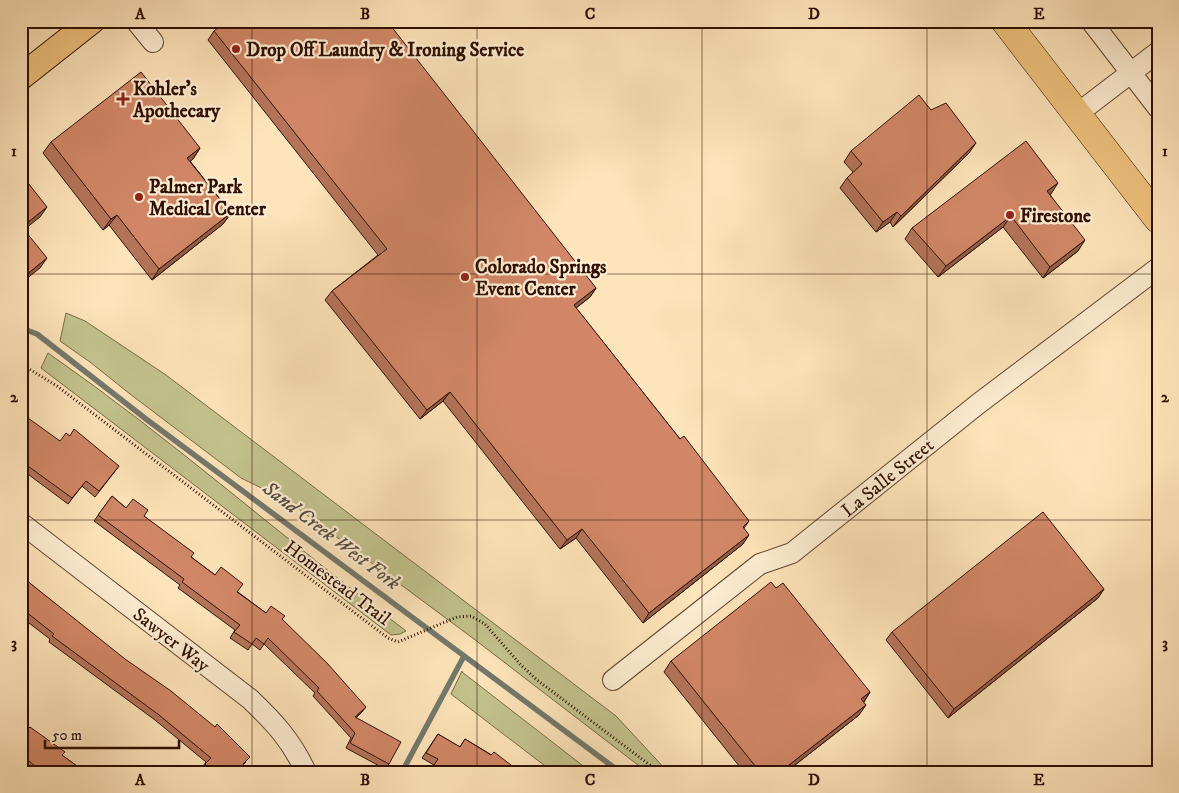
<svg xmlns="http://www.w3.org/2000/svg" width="1179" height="793" font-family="'IM FELL DW Pica',serif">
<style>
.green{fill:#c3c38d;stroke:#796948}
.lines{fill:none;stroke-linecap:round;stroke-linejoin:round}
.stream{stroke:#73786c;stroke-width:5.5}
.minor-casing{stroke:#634430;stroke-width:22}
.major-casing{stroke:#2f0f02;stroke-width:27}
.highway-casing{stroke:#2f0f02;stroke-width:29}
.path{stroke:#2f0f02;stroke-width:3;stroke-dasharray:1 2.5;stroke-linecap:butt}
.minor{stroke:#feedd2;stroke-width:20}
.major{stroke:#efc27d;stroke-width:25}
.highway{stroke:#efc27d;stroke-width:28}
.wall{fill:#b47459;stroke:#2f0f02}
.shaded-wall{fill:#925e48;stroke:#2f0f02}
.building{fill:#d18767;stroke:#2f0f02}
.grid{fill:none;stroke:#2f0f02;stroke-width:1;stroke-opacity:0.55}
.poi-dot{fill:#8f2418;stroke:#feedd2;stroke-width:2}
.labels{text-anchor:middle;stroke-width:4.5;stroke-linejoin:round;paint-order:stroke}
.poi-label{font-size:19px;font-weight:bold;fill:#2f0f02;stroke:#feedd2;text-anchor:start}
.street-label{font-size:19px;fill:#2f0f02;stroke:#feedd2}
.water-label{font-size:20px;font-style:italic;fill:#574c40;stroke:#feedd2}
.neatline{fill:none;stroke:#2f0f02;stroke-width:2}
.grid-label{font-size:16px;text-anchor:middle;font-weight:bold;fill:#2f0f02}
</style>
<rect width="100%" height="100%" fill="#fee4ba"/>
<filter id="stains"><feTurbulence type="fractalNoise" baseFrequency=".004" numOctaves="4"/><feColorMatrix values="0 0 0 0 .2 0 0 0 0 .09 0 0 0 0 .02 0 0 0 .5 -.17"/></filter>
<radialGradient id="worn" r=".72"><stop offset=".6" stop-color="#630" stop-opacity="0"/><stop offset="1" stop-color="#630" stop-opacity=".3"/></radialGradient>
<!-- green -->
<path class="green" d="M 66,313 L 85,321 L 166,375 L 616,716 L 668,772 L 647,772 L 474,639 L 288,501 L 241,478 L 130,394 L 90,362 L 60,341 Z
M 48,353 C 172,439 285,540 406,631 L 400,634 L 391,635 L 41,368 Z
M 462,671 L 462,672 L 591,772 L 553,772 L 451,694 Z"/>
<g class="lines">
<!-- stream -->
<path class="stream" d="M 21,328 L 37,334 L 146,419 L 620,772
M 402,772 L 464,656"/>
<defs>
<path id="minor" d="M 136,21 L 153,42
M 1091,21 L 1158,108
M 1077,114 L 1158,52
M 21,523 L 250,699 C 275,723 291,740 306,772
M 613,680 L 760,564 L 792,553 L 978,404 L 1158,268"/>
<path id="major" d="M 21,77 L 92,21"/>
<path id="highway" d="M 1005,21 L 1158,219"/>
</defs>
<!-- minor casing -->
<use href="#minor" class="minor-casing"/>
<!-- major casing -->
<use href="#major" class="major-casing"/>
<!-- highway casing -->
<use href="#highway" class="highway-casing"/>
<!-- path -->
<path class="path" d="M 21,364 L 57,386 L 388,638 L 398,642 L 457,617 L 471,616 L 485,624 L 520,664 L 537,680 L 659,772"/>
<!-- minor -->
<use href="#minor" class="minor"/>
<!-- major -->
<use href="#major" class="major"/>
<!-- highway -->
<use href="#highway" class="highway"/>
</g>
<!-- wall -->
<path class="wall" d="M 214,31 L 596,288 L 590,297 L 576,308 L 680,439 L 749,521 L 744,528 L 743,544 L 643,623 L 576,538 L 560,549 L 443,401 L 420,419 L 325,300 L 332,291 L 378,255 L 208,40 Z
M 931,110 L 969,153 L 893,227 L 890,222 L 876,232 L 840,188 L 847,178 L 853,172 L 844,162 L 851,151 Z
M 51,142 L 200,148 L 193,159 L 190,161 L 231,213 L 223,224 L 152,280 L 109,225 L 103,230 L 43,153 Z
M 1050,194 L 1078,251 L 1043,278 L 1003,227 L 938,277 L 905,239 L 912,228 Z
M 21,427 L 60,441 L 119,466 L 95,497 L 82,486 L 68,504 L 21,469 Z
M 112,496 L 126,508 L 144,516 L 191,557 L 266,613 L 282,619 L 362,712 L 356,718 L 389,764 L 385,769 L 346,748 L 351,738 L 313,696 L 315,693 L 264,644 L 260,650 L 252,644 L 248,650 L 230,638 L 235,630 L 178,588 L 180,585 L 94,521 Z
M 21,576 L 246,762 L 243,765 L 248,772 L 203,772 L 201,769 L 206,762 L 155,720 L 49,642 L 50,639 L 21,617 Z
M 1104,589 L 1098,598 L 948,718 L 886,640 L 892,632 Z
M 671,661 L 870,692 L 864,702 L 859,715 L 786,772 L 744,772 L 664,672 Z
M 21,722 L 62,755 L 85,772 L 32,772 L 21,764 Z
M 438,734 L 460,747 L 465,739 L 520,772 L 430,772 L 434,765 L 422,758 Z"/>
<!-- shaded-wall -->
<path class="shaded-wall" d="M 976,143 L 969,153 L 893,227 L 901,216 Z
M 200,148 L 193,159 L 180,169 L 187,158 Z
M 1058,183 L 1051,194 L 1040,202 L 1047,191 Z
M 47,207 L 40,217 L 21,232 L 22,227 Z
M 897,212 L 890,222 L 876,232 L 883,222 Z
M 231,213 L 223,224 L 152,280 L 159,269 Z
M 117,215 L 109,225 L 103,230 L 111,219 Z
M 1011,216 L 1003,227 L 938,277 L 946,266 Z
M 1085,240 L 1078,251 L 1043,278 L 1050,267 Z
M 47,258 L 40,268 L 21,283 L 21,279 Z
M 596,288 L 590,297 L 568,314 L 574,305 Z
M 450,392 L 443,401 L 420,419 L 427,410 Z
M 582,529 L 576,538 L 560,549 L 567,540 Z
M 749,535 L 743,544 L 643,623 L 649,613 Z
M 1104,589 L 1098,598 L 948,718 L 954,709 Z
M 870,692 L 863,703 L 861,699 Z
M 866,705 L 859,715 L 786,772 L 780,772 Z
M 366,707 L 362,712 L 351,723 L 355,717 Z"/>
<!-- building -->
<path class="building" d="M 226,21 L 387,21 L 596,288 L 574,305 L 680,439 L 684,436 L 749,521 L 743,527 L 749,535 L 649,613 L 582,529 L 567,540 L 450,392 L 427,410 L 332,291 L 387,249 L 214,31 Z
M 141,72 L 200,148 L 187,158 L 231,213 L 159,269 L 117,215 L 111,219 L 51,142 Z
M 919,95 L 931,110 L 946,103 L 976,143 L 901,216 L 897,212 L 883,222 L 847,178 L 862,164 L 851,151 Z
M 1026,141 L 1058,183 L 1047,191 L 1085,240 L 1050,267 L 1011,216 L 946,266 L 912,228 Z
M 21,174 L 47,207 L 22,227 L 47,258 L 21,279 Z
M 28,418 L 60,441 L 66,433 L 70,436 L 74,429 L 119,466 L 99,491 L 86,481 L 72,498 L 21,461 L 21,427 Z
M 112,496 L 126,508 L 133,499 L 148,510 L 144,516 L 194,553 L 191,557 L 215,575 L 221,567 L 243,584 L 237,592 L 266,613 L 271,606 L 285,616 L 282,619 L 327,663 L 366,707 L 355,717 L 401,742 L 389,764 L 350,743 L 355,733 L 317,691 L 319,688 L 268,638 L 264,644 L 256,638 L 252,644 L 234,632 L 240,625 L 182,582 L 184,579 L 98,515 Z
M 1043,512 L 1104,589 L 954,709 L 892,632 Z
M 21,576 L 125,659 L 171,691 L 215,727 L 217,724 L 250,757 L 243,764 L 248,772 L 213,772 L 205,764 L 211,758 L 159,715 L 52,636 L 54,634 L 21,608 Z
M 771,582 L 776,588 L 783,583 L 870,692 L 861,699 L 866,705 L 780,772 L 760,772 L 671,661 Z
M 21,722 L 29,728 L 30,727 L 65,752 L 62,755 L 85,772 L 43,772 L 21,755 Z
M 438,734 L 460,747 L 465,739 L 491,755 L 494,752 L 520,772 L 472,772 L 466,767 L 463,772 L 432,772 L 430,771 L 438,759 L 426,753 Z
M 933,765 L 938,772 L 924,772 Z"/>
<!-- grid -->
<path class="grid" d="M 252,21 L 252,772M 477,21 L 477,772M 702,21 L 702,772M 927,21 L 927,772M 21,274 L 1158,274M 21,520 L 1158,520"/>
<!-- markers -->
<g class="poi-dot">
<circle cx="236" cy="49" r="5"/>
<path d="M120.5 91.5h5v5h5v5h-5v5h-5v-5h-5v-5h5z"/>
<circle cx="139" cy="197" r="5"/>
<circle cx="1010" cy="215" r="5"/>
<circle cx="465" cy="277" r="5"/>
</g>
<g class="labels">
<!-- poi labels -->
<g class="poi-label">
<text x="246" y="56">Drop Off Laundry &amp; Ironing Service</text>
<text x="133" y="95">Kohler's<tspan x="133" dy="22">Apothecary</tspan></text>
<text x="149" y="193">Palmer Park<tspan x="149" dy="22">Medical Center</tspan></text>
<text x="1020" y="222">Firestone</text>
<text x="475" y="273">Colorado Springs<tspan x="475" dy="22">Event Center</tspan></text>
</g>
<!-- street labels -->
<g class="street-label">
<text transform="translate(887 477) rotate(-39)" y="7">La Salle Street</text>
<text transform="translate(338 582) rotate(37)" y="7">Homestead Trail</text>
<text transform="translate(172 639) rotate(38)" y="7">Sawyer Way</text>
</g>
<!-- water labels -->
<g class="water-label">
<text transform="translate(332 535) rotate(37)" y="7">Sand Creek West Fork</text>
</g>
</g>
<!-- margin -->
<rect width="1179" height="793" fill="none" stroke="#fee4ba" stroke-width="55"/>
<!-- scale -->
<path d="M45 740v8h134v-8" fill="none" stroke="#2f0f02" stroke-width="2.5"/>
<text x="52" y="740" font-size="15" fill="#2f0f02" stroke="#feedd2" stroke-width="4" paint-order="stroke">50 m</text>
<rect x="28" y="28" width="1124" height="738" class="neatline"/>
<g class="grid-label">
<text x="140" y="19">A</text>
<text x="365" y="19">B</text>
<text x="590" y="19">C</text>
<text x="814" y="19">D</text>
<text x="1039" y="19">E</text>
<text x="14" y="156">1</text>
<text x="1165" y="156">1</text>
<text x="14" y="402">2</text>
<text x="1165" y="402">2</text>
<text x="14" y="648">3</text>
<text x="1165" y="648">3</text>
<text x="140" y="785">A</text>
<text x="365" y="785">B</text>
<text x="590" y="785">C</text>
<text x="814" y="785">D</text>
<text x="1039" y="785">E</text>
</g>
<rect width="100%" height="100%" filter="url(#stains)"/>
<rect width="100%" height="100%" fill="url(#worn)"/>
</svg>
